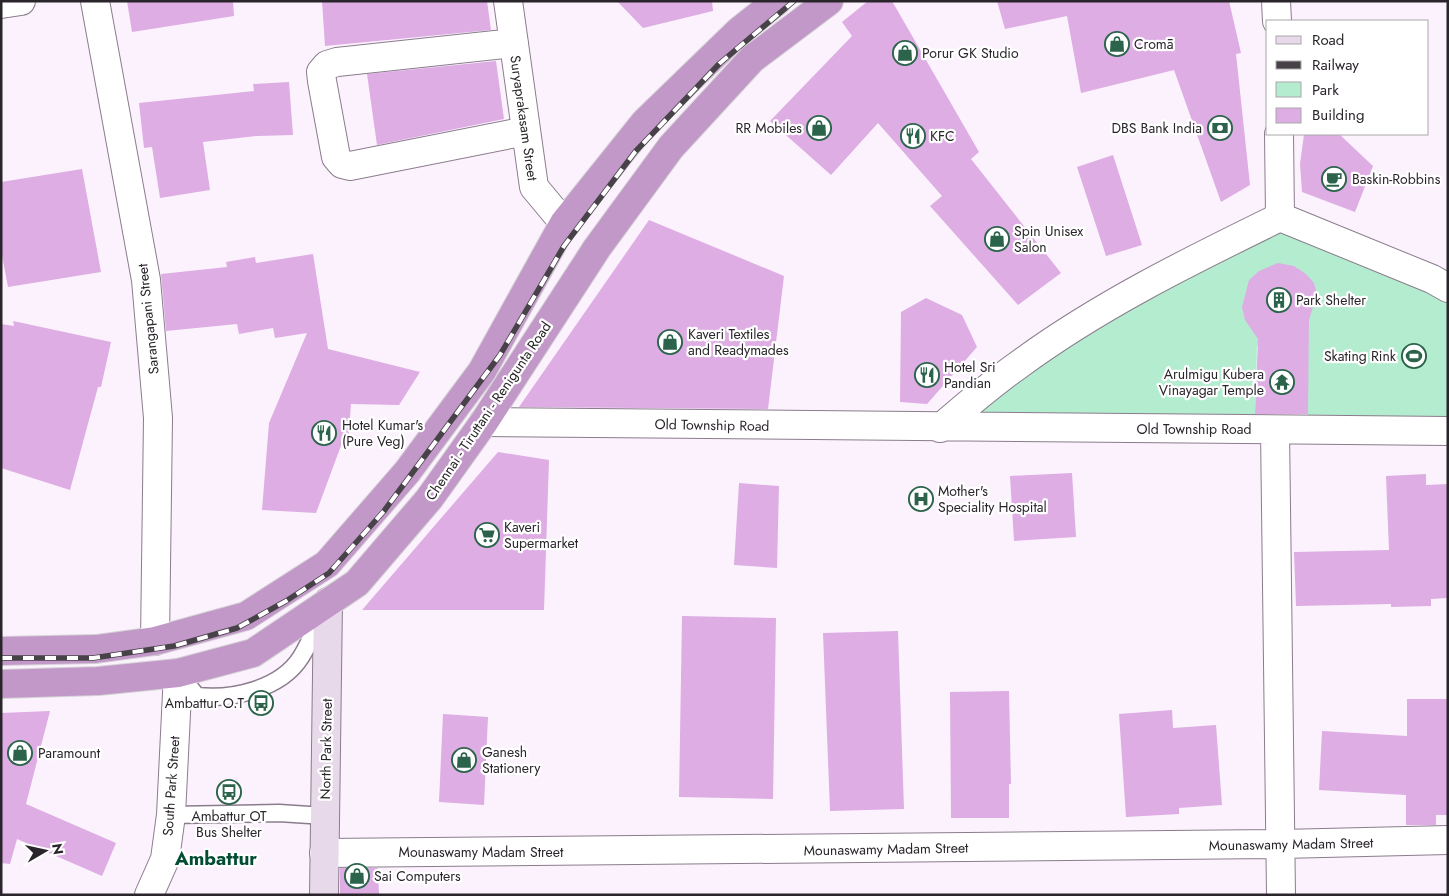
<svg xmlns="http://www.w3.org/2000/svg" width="1449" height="896" font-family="Jost,sans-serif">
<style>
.green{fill:#b4ecd0}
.building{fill:#ddade4}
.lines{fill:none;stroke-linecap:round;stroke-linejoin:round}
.service-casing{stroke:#8a7c8c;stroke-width:19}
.minor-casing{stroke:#8a7c8c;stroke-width:30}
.tertiary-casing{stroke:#8a7c8c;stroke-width:30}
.secondary-casing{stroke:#8a7c8c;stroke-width:30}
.trunk-casing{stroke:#d4d3d5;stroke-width:30}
.service{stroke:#fff;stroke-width:16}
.minor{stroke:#fff;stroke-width:28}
.tertiary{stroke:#fff;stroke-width:28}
.secondary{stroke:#e8d9ea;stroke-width:28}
.trunk{stroke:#c298c8;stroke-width:28}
.rail-casing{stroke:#474248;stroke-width:5.5}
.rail{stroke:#fff;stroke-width:4;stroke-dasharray:11;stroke-linecap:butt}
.labels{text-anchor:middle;stroke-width:4.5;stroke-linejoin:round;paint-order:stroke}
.poi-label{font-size:14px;fill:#2a252b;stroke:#fff;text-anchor:start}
.street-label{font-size:14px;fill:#2a252b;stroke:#fff}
.district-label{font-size:19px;font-weight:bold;fill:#024d33;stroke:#fff}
</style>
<rect width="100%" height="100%" fill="#fcf2fd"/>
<!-- green -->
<path class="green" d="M 1287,230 L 1448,297 L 1448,420 L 1308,420 L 1308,346 L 1257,346 L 1255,419 L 970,414 L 1111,313 L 1269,233 Z"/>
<!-- building -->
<path class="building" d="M 127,1 L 233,1 L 234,16 L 132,32 Z
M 322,1 L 487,1 L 491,30 L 325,46 Z
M 617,1 L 712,1 L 713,11 L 643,28 Z
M 868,1 L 892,1 L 979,152 L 971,159 L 1061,273 L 1018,305 L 930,206 L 942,196 L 878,123 L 831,175 L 770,121 L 852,36 L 842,22 Z
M 997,1 L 1229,1 L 1241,53 L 1236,54 L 1250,185 L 1221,202 L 1174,70 L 1081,93 L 1067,16 L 1005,29 Z
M 496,61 L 504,119 L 377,145 L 367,74 Z
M 289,82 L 293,135 L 257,136 L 203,142 L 210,190 L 160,198 L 152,147 L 144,148 L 139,103 L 254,91 L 253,84 Z
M 1304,134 L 1339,134 L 1373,166 L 1355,212 L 1302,192 L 1300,164 Z
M 1113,155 L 1142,245 L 1106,256 L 1077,167 Z
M 82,169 L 101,272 L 8,287 L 1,250 L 1,182 Z
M 649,220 L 784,276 L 768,409 L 519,407 Z
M 313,254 L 328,349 L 420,372 L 399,405 L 351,404 L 348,443 L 342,443 L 316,513 L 262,510 L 269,423 L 307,333 L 275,338 L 273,328 L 239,334 L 237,324 L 166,331 L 161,274 L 227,267 L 226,262 L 255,257 L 256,263 Z
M 1278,263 L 1294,266 L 1306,274 L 1314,283 L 1317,294 L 1309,320 L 1308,414 L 1255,414 L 1258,339 L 1245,320 L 1242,307 L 1249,280 L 1259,271 Z
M 926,298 L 962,315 L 977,347 L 927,404 L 900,402 L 901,312 Z
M 13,321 L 111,342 L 101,387 L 98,387 L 70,490 L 1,468 L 1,324 L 14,326 Z
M 498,452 L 549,460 L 544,610 L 362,610 Z
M 1072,473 L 1076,537 L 1014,541 L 1010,476 Z
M 1426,474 L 1426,485 L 1448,484 L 1448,598 L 1431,599 L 1431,606 L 1391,607 L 1391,604 L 1296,606 L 1294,552 L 1389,550 L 1386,476 Z
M 739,483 L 779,486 L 777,568 L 734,565 Z
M 682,616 L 776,618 L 773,799 L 679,797 Z
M 898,631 L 904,809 L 830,811 L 823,633 Z
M 1009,691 L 1011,784 L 1009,784 L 1009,818 L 951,818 L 950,692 Z
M 1407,699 L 1448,699 L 1448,815 L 1436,815 L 1436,825 L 1406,825 L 1406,795 L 1319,790 L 1322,731 L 1407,736 Z
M 1172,710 L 1173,728 L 1216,725 L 1222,805 L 1179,808 L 1179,814 L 1126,817 L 1119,714 Z
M 50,711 L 26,804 L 116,843 L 102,876 L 17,839 L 10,864 L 1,863 L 1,713 Z
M 443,714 L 488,717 L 484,805 L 439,802 Z
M 340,868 L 378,868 L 379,895 L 340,895 Z"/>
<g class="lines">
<defs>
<path id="service" d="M 178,673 L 197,696 C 232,700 281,689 301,657 C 310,643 316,626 323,611
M 171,815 L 279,813 L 325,816"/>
<path id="minor" d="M 95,1 L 146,280 L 158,418 L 155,641
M 508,1 L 534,187 L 564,223
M 1276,1 L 1277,21
M 1,4 L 21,1
M 514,43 L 337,62 L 327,65 L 321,72 L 322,81 L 336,157 L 342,164 L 350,166 L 526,131
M 1279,134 L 1280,217
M 484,422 L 1448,431
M 940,428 C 965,407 990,385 1017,366 C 1098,306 1190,261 1280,217 L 1432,279 L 1448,288
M 1275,430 L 1281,895
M 324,853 L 1282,844 L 1448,840"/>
<path id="tertiary" d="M 149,895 L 165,859 L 171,815 L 178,673"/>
<path id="secondary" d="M 324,895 L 328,602"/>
<path id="trunk" d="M 1,651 L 96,649 L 155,641 L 246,616 L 327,564 L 407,472 L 482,371 L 564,223 L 645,122 L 739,31 L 777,1
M 1,684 L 98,681 L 178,673 L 253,653 L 357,583 L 429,499 L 484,422 L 597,248 L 671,147 L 752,59 L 829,1"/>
</defs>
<!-- service casing -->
<use href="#service" class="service-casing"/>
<!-- minor casing -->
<use href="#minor" class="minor-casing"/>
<!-- tertiary casing -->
<use href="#tertiary" class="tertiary-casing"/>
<!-- secondary casing -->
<use href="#secondary" class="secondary-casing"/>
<!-- trunk casing -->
<use href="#trunk" class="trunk-casing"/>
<!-- service -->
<use href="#service" class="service"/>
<!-- minor -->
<use href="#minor" class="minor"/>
<!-- tertiary -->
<use href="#tertiary" class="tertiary"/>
<!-- secondary -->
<use href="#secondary" class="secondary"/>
<!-- trunk -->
<use href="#trunk" class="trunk"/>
<defs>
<path id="rail" d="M 1,658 L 93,658 L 174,646 L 237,628 L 286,601 L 329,573 L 384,511 L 500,355 L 564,246 L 635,152 L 720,63 L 794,1"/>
</defs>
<!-- rail casing -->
<use href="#rail" class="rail-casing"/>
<!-- rail -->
<use href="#rail" class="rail"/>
</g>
<!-- icons -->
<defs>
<symbol id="shop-ring" viewBox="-11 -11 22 22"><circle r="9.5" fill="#fff" stroke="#2c644b" stroke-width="1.5"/><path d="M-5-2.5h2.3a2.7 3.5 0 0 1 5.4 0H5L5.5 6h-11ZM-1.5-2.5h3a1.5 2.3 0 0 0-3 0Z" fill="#2c644b"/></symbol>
<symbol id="bank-ring" viewBox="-11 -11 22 22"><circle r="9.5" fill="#fff" stroke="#2c644b" stroke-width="1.5"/><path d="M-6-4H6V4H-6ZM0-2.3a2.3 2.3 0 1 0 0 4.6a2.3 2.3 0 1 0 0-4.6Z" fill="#2c644b"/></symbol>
<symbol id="restaurant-ring" viewBox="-11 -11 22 22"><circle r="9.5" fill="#fff" stroke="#2c644b" stroke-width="1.5"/><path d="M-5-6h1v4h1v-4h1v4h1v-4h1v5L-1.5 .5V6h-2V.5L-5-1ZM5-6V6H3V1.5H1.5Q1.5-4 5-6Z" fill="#2c644b"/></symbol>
<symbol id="cafe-ring" viewBox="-11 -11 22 22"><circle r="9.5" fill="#fff" stroke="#2c644b" stroke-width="1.5"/><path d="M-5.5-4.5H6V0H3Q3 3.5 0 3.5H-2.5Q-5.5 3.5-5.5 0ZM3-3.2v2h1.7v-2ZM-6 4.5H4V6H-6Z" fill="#2c644b"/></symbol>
<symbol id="building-ring" viewBox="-11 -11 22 22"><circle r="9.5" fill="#fff" stroke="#2c644b" stroke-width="1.5"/><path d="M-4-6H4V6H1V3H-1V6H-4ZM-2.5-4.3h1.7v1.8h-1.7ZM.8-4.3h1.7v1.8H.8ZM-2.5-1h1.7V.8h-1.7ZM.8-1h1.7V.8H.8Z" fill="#2c644b"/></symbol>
<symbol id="stadium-ring" viewBox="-11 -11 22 22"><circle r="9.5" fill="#fff" stroke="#2c644b" stroke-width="1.5"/><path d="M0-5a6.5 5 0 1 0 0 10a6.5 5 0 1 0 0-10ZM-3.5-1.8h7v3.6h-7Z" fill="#2c644b"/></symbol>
<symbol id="temple-ring" viewBox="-11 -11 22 22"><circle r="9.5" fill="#fff" stroke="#2c644b" stroke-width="1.5"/><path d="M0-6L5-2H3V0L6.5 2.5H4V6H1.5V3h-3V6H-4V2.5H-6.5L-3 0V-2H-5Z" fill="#2c644b"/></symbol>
<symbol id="hospital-ring" viewBox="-11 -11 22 22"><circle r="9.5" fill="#fff" stroke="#2c644b" stroke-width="1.5"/><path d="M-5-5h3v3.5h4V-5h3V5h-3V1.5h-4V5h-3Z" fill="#2c644b"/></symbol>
<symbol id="supermarket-ring" viewBox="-11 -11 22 22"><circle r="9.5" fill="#fff" stroke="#2c644b" stroke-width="1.5"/><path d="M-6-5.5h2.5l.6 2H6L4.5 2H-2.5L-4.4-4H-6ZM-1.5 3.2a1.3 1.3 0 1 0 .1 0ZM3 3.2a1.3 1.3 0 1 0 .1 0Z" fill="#2c644b"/></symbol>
<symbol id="bus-ring" viewBox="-11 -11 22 22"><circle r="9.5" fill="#fff" stroke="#2c644b" stroke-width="1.5"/><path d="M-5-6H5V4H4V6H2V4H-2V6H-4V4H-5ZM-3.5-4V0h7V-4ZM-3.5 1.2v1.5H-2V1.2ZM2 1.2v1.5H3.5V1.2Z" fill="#2c644b"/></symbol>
</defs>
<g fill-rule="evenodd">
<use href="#shop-ring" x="1103" y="30" width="28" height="28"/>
<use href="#shop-ring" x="891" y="39" width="28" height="28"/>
<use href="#shop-ring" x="805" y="114" width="28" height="28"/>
<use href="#bank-ring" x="1206" y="114" width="28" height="28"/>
<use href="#restaurant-ring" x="899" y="122" width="28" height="28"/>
<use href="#cafe-ring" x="1320" y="165" width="28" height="28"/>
<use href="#shop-ring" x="983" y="225" width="28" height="28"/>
<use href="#building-ring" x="1265" y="286" width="28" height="28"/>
<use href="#shop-ring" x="656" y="328" width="28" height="28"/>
<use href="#stadium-ring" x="1400" y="342" width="28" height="28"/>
<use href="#restaurant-ring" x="913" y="361" width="28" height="28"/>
<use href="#temple-ring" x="1268" y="368" width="28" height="28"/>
<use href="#restaurant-ring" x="310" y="419" width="28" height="28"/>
<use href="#hospital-ring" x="907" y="485" width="28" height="28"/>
<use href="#supermarket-ring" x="473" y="521" width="28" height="28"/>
<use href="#bus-ring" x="247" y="689" width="28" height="28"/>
<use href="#shop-ring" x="6" y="739" width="28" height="28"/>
<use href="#shop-ring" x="450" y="746" width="28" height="28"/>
<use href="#bus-ring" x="215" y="778" width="28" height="28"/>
<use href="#shop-ring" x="343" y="862" width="28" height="28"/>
</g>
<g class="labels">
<!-- poi labels -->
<g class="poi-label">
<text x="1134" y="49">Cromā</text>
<text x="922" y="58">Porur GK Studio</text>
<text x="802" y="133" text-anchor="end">RR Mobiles</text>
<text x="1202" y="133" text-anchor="end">DBS Bank India</text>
<text x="930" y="141">KFC</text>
<text x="1352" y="184">Baskin-Robbins</text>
<text x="1014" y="236">Spin Unisex<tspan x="1014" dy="16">Salon</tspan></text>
<text x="1296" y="305">Park Shelter</text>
<text x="688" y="339">Kaveri Textiles<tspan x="688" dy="16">and Readymades</tspan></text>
<text x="1396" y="361" text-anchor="end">Skating Rink</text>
<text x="944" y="372">Hotel Sri<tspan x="944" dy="16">Pandian</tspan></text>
<text x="1264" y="379" text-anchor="end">Arulmigu Kubera<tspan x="1264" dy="16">Vinayagar Temple</tspan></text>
<text x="342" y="430">Hotel Kumar's<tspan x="342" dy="16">(Pure Veg)</tspan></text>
<text x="938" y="496">Mother's<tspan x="938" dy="16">Speciality Hospital</tspan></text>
<text x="504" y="532">Kaveri<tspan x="504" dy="16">Supermarket</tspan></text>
<text x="244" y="708" text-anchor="end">Ambattur O.T</text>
<text x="482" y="757">Ganesh<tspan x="482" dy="16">Stationery</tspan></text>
<text x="38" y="758">Paramount</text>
<text x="229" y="821" text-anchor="middle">Ambattur OT<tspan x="229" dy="16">Bus Shelter</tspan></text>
<text x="374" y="881">Sai Computers</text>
</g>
<!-- street labels -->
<g class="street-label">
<text transform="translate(524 118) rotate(82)" y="5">Suryaprakasam Street</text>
<text transform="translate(148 319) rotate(-96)" y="5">Sarangapani Street</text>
<text transform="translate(488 411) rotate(-56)" y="5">Chennai - Tiruttani - Renigunta Road</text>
<text transform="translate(712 425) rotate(1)" y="5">Old Township Road</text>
<text x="1194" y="434">Old Township Road</text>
<text transform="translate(326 749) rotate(-89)" y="5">North Park Street</text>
<text transform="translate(171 786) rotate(-86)" y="5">South Park Street</text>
<text transform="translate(1291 844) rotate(-1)" y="5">Mounaswamy Madam Street</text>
<text transform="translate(886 849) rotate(-1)" y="5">Mounaswamy Madam Street</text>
<text x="481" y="857">Mounaswamy Madam Street</text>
</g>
<!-- district labels -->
<g class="district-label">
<text x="216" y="865">Ambattur</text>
</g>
</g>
<!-- border -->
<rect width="1449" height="896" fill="none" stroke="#2a252b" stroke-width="5"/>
<!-- legend -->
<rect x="1266" y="20" width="162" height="115" fill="#ffffff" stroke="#aaa8aa"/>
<rect x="1276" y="36" width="25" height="8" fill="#e8d9ea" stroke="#aaa8aa"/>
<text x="1312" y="45" font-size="15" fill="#2a252b">Road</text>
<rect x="1276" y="61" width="25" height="8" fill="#474248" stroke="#aaa8aa"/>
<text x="1312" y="70" font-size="15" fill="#2a252b">Railway</text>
<rect x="1276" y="82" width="25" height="15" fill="#b4ecd0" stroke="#aaa8aa"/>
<text x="1312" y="95" font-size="15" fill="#2a252b">Park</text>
<rect x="1276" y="108" width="25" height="15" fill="#ddade4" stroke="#aaa8aa"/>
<text x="1312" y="120" font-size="15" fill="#2a252b">Building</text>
<!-- north arrow -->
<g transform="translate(45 851) rotate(81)" stroke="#ffffff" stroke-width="4" paint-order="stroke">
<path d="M0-4L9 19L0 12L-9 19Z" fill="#2a252b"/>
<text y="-8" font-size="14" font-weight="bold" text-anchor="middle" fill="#2a252b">N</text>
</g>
</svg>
